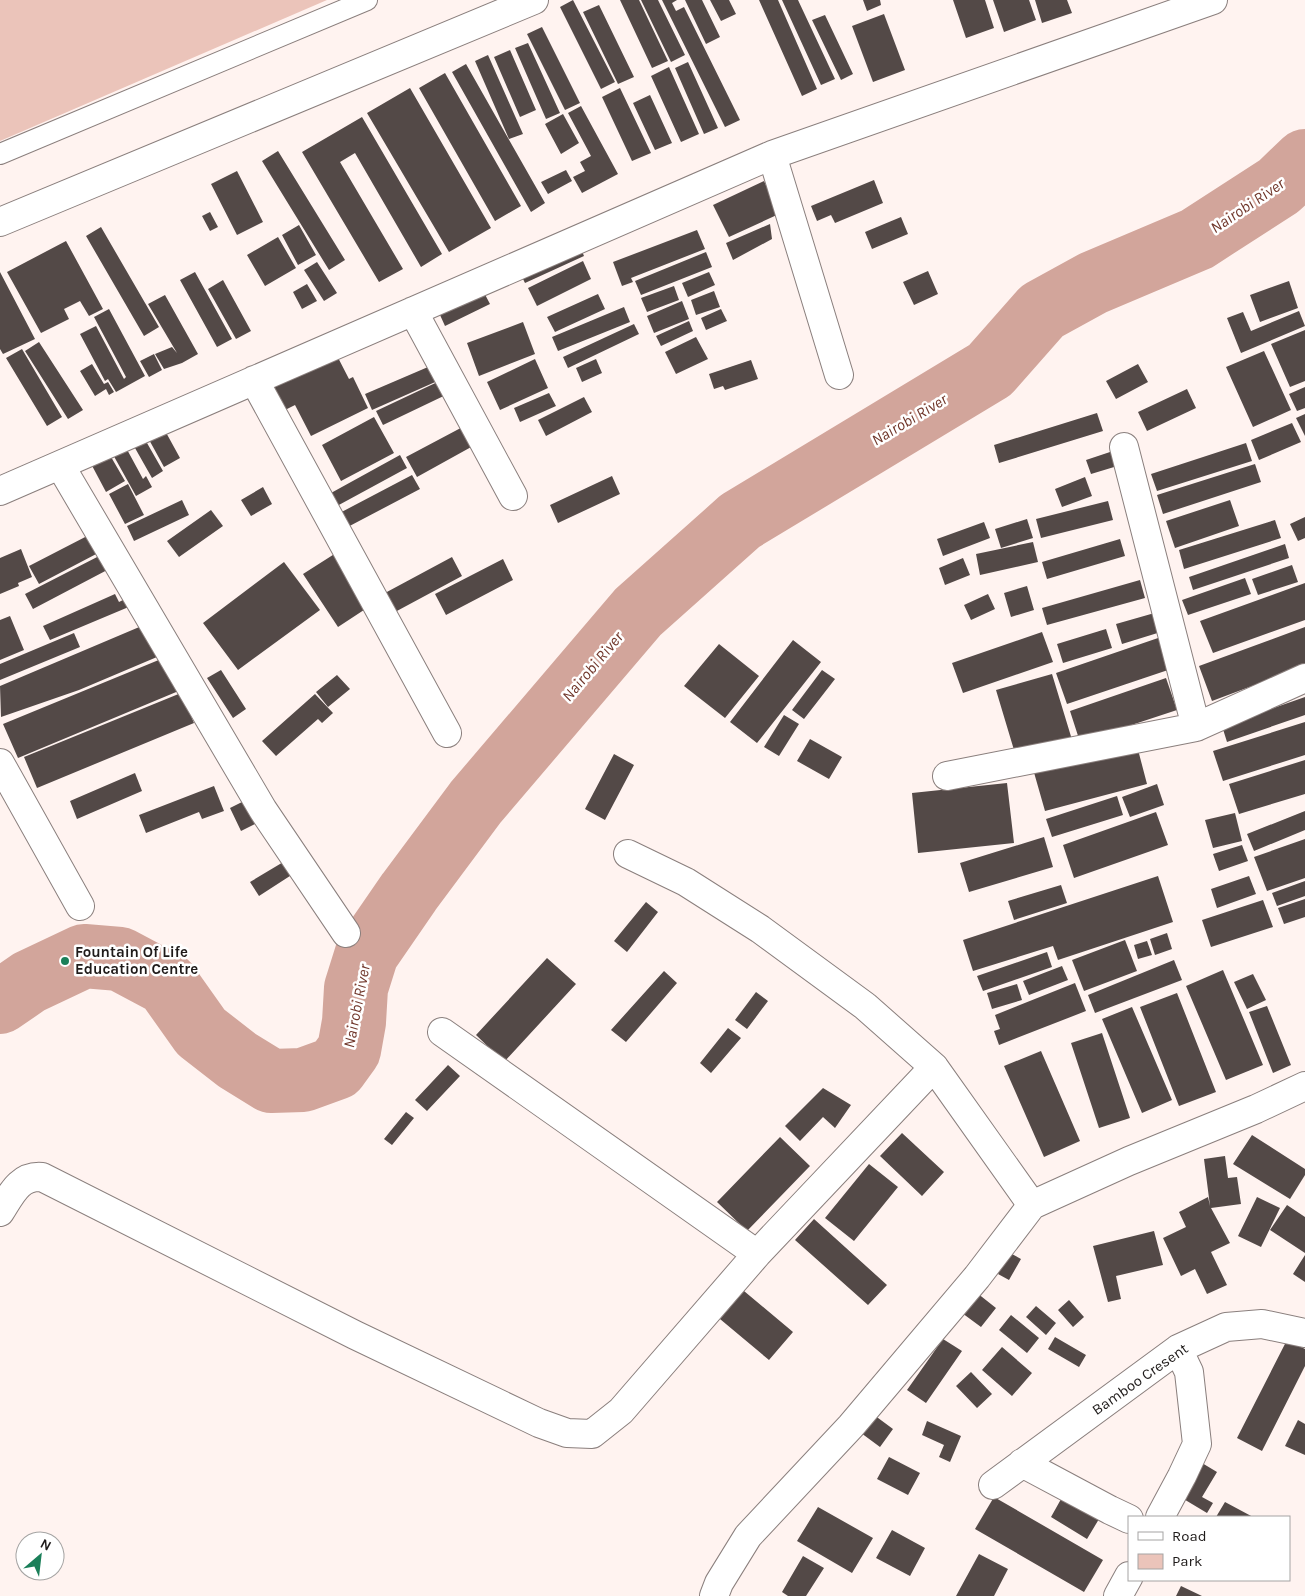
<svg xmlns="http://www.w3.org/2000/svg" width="1305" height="1596" font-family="Karla,sans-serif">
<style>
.green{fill:#ebc4ba}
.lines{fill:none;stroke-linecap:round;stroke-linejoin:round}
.river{stroke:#d2a59b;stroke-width:64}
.building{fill:#534947}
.lane-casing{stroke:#8a7f7d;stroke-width:22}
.street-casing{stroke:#8a7f7d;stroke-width:30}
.secondary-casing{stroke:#8a7f7d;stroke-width:30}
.lane{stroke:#fff;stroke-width:20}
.street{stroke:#fff;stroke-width:28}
.secondary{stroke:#fff;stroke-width:28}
.poi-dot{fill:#1a7f59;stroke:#fff;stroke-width:2}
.labels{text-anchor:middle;stroke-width:5;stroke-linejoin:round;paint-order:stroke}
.poi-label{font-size:15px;font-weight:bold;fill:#1f1b1a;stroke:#fff;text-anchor:start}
.street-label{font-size:15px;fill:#1f1b1a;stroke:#fff}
.water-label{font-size:16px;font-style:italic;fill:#70362a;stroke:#fff}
</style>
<rect width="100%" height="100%" fill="#fff3f0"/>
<!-- green -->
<path class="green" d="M 0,0 L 327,0 L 0,141 Z"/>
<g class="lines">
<!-- river -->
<path class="river" d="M 0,1002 L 29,982 L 84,956 L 120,959 L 167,984 L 201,1032 L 237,1060 L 271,1081 L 303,1080 L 336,1068 L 349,1050 L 354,1022 L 356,988 L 367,953 L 409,892 L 476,802 L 638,612 L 740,521 L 990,370 L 1042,311 L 1093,283 L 1197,239 L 1279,186 L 1305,161"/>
</g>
<!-- building -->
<path class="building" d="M 573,0 L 615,82 L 601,89 L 560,7 Z
M 620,0 L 639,0 L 668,61 L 652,68 Z
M 641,0 L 658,0 L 685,55 L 671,62 Z
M 662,0 L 677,0 L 672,3 L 676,11 L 684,7 L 740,120 L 725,127 Z
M 685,0 L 702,0 L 720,37 L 706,44 Z
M 710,0 L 729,0 L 736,14 L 721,21 Z
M 759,0 L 778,0 L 817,89 L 802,96 Z
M 782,0 L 798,0 L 835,79 L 821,85 Z
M 863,0 L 880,0 L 881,5 L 867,11 Z
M 953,0 L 985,0 L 994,28 L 966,38 Z
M 993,0 L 1029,0 L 1036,20 L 1004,32 Z
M 1035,0 L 1067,0 L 1072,13 L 1042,23 Z
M 599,5 L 634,77 L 618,84 L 583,12 Z
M 884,14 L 905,70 L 873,82 L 852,26 Z
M 825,15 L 853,74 L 841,80 L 812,20 Z
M 542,27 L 580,103 L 565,110 L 527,34 Z
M 528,43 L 560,113 L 546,119 L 515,48 Z
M 510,50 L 536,110 L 520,117 L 494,57 Z
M 488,55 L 523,134 L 509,139 L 475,61 Z
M 688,62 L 718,128 L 704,134 L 675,68 Z
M 466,64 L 545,203 L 531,212 L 452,72 Z
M 669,67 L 699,134 L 681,142 L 651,76 Z
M 445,73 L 521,206 L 495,221 L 419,88 Z
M 410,88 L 491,228 L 449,252 L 367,113 Z
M 620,88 L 651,153 L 632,161 L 602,97 Z
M 650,95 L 672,143 L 655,150 L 633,103 Z
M 581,106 L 618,174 L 582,193 L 573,177 L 585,171 L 580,162 L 591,156 L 568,113 Z
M 563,114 L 579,143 L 561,154 L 545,124 Z
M 362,117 L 442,254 L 421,267 L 355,153 L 340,162 L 403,269 L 379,282 L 302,152 Z
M 278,151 L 345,260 L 329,270 L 262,161 Z
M 566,170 L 572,181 L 548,194 L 541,182 Z
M 237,171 L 263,222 L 237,235 L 211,184 Z
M 874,180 L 883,203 L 835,223 L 831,215 L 817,221 L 811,206 Z
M 764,181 L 779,214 L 729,237 L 713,205 Z
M 210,212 L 218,227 L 210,231 L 202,216 Z
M 901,217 L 908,234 L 872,249 L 865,232 Z
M 770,224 L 772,239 L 733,260 L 726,243 Z
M 299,225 L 316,255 L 298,265 L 282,235 Z
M 101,227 L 159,327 L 144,336 L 86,236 Z
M 697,230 L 705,249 L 631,278 L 633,282 L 622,286 L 613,262 Z
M 278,237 L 296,268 L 265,286 L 247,255 Z
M 66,241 L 103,309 L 89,316 L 80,301 L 64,309 L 69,319 L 41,333 L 7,272 Z
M 578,242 L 584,256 L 525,283 L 518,269 Z
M 706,252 L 712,267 L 641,295 L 635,281 Z
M 583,261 L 591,279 L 537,306 L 528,288 Z
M 317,262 L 337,293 L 324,301 L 304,270 Z
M 928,271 L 938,294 L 914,305 L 903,282 Z
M 0,272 L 35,339 L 3,354 L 0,349 Z
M 195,272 L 232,339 L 217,347 L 180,280 Z
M 709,272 L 715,285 L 688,297 L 682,283 Z
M 223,280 L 251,331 L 236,339 L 208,289 Z
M 1289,281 L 1298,308 L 1260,322 L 1250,295 Z
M 307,284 L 317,301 L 302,309 L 293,292 Z
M 480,285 L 490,304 L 445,326 L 436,306 Z
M 674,286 L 679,300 L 647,312 L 641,298 Z
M 714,291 L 720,307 L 696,315 L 691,300 Z
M 598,294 L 605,309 L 555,332 L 547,317 Z
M 165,295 L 198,354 L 182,363 L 164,369 L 155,354 L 172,347 L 177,353 L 148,304 Z
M 682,301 L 689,319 L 654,333 L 647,316 Z
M 624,307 L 630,322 L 558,351 L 552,337 Z
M 109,309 L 145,376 L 116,392 L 108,379 L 105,381 L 80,334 L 96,326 L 124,379 L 126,377 L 94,317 Z
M 721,309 L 727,321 L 706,330 L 701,318 Z
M 1299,311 L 1305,326 L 1241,353 L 1227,318 L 1243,312 L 1251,331 Z
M 689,321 L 693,331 L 661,346 L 656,336 Z
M 523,322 L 535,354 L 479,376 L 467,343 Z
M 634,324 L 639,334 L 568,368 L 563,357 Z
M 1305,330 L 1305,381 L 1290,387 L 1271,344 Z
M 696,337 L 708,359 L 676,374 L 665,352 Z
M 39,342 L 83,410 L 68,419 L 25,351 Z
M 332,346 L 349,379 L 353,377 L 368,408 L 311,436 L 295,405 L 281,412 L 265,380 Z
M 22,349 L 62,417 L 47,426 L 6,358 Z
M 1264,351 L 1291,410 L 1253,427 L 1226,367 Z
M 154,354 L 162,370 L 149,377 L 140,361 Z
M 535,359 L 548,388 L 500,410 L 487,382 Z
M 596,359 L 602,373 L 582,382 L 576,368 Z
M 751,360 L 758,379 L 725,390 L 723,386 L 714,389 L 709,374 Z
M 92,364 L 104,384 L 108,382 L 114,392 L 109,395 L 106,389 L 95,396 L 80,371 Z
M 435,364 L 442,379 L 372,410 L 365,394 Z
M 1138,364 L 1148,382 L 1116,399 L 1106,381 Z
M 446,378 L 452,392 L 383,425 L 376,411 Z
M 1305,387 L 1305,408 L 1297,411 L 1289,394 Z
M 1187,389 L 1196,408 L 1147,431 L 1138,412 Z
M 549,393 L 556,406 L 520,422 L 514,408 Z
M 584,397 L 592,412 L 546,436 L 538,420 Z
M 1097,413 L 1103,431 L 999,463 L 994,445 Z
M 1305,414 L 1305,436 L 1296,418 Z
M 374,417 L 394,453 L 341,481 L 322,445 Z
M 472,422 L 482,441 L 417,477 L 406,457 Z
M 1292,423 L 1301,442 L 1259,460 L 1251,440 Z
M 163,427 L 180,458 L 164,467 L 147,436 Z
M 143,436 L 163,471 L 152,478 L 135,448 L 132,449 L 130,443 Z
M 1246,443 L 1252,461 L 1157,491 L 1151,474 Z
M 124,444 L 143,479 L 146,476 L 152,487 L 136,496 L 111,451 Z
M 1119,449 L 1124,464 L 1091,474 L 1086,460 Z
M 107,450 L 125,481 L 106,492 L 89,460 Z
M 400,455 L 407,468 L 337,506 L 331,493 Z
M 1255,464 L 1261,482 L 1163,514 L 1157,495 Z
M 412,475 L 420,489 L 342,530 L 334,516 Z
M 612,476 L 620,494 L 558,523 L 550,505 Z
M 1085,477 L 1092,496 L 1062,507 L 1055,489 Z
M 128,484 L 144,515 L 125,524 L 109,494 Z
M 263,487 L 272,504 L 251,516 L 241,500 Z
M 182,500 L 189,515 L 134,541 L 127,526 Z
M 1230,500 L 1239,526 L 1175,548 L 1166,521 Z
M 1108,501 L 1113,520 L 1041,538 L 1036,519 Z
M 211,510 L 223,526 L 179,557 L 167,541 Z
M 1305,517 L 1305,538 L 1298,541 L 1290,524 Z
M 1027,519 L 1033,538 L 1001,548 L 995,529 Z
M 1275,520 L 1281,538 L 1184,569 L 1179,550 Z
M 984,522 L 990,538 L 943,556 L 937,539 Z
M 91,534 L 100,552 L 39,584 L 29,566 Z
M 1120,539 L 1125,556 L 1047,579 L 1042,562 Z
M 1033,542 L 1038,562 L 980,575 L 976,554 Z
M 1285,544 L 1289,558 L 1193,590 L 1189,577 Z
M 21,549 L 32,577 L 18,583 L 19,586 L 0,594 L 0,558 Z
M 336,553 L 370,606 L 338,627 L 303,574 Z
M 103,554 L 111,568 L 33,609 L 25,594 Z
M 452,557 L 462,576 L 395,612 L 385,593 Z
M 963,558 L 970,575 L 945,585 L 939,568 Z
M 503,559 L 513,580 L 446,615 L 435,594 Z
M 284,562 L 320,610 L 238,670 L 203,623 Z
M 1292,565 L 1298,582 L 1258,595 L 1252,579 Z
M 1245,578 L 1251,594 L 1188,615 L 1182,600 Z
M 1140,580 L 1145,598 L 1047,625 L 1042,608 Z
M 1305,583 L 1305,620 L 1213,653 L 1200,621 Z
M 1027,586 L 1034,610 L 1011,617 L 1004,593 Z
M 115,594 L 119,602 L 127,598 L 131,606 L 50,640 L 43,626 Z
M 988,594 L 995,609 L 971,620 L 964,605 Z
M 1158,612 L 1164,631 L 1122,644 L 1116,624 Z
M 10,616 L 24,650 L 0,660 L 0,620 Z
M 144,625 L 157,657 L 79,690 L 1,717 L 0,686 Z
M 1305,627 L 1305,666 L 1212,701 L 1199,666 Z
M 1106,629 L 1112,648 L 1063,663 L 1057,644 Z
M 1042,632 L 1053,662 L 963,693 L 952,663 Z
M 74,633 L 80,647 L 0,680 L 0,664 Z
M 1161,637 L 1171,669 L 1067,704 L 1056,673 Z
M 793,640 L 821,662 L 757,743 L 730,722 Z
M 719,644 L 759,676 L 725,718 L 684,686 Z
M 166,657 L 181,690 L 18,758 L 3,724 Z
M 221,670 L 246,709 L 233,718 L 207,678 Z
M 822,670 L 835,679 L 804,719 L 792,710 Z
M 1052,674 L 1073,743 L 1017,760 L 996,690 Z
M 337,675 L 350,689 L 328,707 L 316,692 Z
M 1166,678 L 1177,710 L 1080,742 L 1070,711 Z
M 181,693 L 194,723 L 37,788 L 24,757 Z
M 315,694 L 333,713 L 322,723 L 318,719 L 276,756 L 262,741 Z
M 1305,697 L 1305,715 L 1227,742 L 1222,726 Z
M 784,715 L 799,724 L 779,756 L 764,747 Z
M 1305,722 L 1305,755 L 1223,781 L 1213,751 Z
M 810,739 L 842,757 L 829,779 L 797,761 Z
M 1136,742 L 1147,784 L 1045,811 L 1033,769 Z
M 614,754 L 634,765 L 605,820 L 585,809 Z
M 1305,760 L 1305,794 L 1239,814 L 1229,784 Z
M 135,773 L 142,791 L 77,819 L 70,801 Z
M 1007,783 L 1014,843 L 918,853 L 912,793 Z
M 1157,784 L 1164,805 L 1130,817 L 1122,797 Z
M 214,786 L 224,811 L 202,819 L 199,812 L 146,833 L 139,815 Z
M 254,796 L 265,819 L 241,831 L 230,808 Z
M 1117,796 L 1123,815 L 1052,837 L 1046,819 Z
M 1305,811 L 1305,830 L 1254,851 L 1247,834 Z
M 1156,812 L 1168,845 L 1074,878 L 1063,845 Z
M 1235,813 L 1242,841 L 1213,848 L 1205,820 Z
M 1044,837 L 1053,867 L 969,892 L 960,863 Z
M 1305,839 L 1305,878 L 1267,891 L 1254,857 Z
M 1242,845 L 1248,861 L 1219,871 L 1213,854 Z
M 285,861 L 293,874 L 259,896 L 250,882 Z
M 1158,876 L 1173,922 L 1058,960 L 1053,946 L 973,971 L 963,940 Z
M 1249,876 L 1256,894 L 1217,908 L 1211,889 Z
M 1305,881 L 1305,896 L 1277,906 L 1272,893 Z
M 1061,885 L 1067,903 L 1014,920 L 1008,901 Z
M 1305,899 L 1305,917 L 1284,924 L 1278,908 Z
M 1263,900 L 1273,927 L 1211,947 L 1202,920 Z
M 646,902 L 658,912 L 627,952 L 614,941 Z
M 1167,933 L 1172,949 L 1155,955 L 1150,939 Z
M 1125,940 L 1137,971 L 1084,991 L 1072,960 Z
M 1147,941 L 1152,955 L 1138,959 L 1134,945 Z
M 1047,952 L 1052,967 L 983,991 L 977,976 Z
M 547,958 L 576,984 L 504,1062 L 476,1035 Z
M 1174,960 L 1182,980 L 1095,1013 L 1088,995 Z
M 1062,966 L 1068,980 L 1029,995 L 1023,981 Z
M 1223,970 L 1263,1065 L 1226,1080 L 1186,986 Z
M 664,971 L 677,983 L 626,1042 L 611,1030 Z
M 1253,974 L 1266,1000 L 1247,1009 L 1234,982 Z
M 1075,983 L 1086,1011 L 999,1045 L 994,1031 L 1000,1029 L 995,1015 Z
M 1017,984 L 1022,1000 L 992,1009 L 987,993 Z
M 756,992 L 768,1001 L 747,1029 L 735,1020 Z
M 1177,993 L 1216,1092 L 1179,1106 L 1140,1007 Z
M 1267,1006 L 1291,1065 L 1273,1073 L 1249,1012 Z
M 1132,1007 L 1172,1100 L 1142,1113 L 1102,1019 Z
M 728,1028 L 741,1038 L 711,1073 L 700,1063 Z
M 1102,1033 L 1130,1118 L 1099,1128 L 1071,1043 Z
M 1041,1051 L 1080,1141 L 1044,1157 L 1004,1066 Z
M 448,1065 L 460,1076 L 427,1111 L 415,1100 Z
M 823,1088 L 851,1105 L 835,1128 L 823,1117 L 800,1141 L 785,1126 Z
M 406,1112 L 414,1118 L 392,1145 L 384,1139 Z
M 902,1133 L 944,1172 L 922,1196 L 880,1156 Z
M 1252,1135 L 1305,1169 L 1305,1175 L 1290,1199 L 1233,1164 Z
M 780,1137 L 810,1166 L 747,1231 L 717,1202 Z
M 1225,1156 L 1228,1178 L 1237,1177 L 1241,1204 L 1211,1208 L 1230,1243 L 1211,1252 L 1227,1285 L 1207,1294 L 1195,1269 L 1181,1276 L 1163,1238 L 1186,1227 L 1179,1212 L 1208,1197 L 1210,1206 L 1204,1159 Z
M 869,1164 L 898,1187 L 854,1241 L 825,1218 Z
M 1257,1197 L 1280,1208 L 1261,1247 L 1238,1236 Z
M 1287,1205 L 1305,1217 L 1305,1253 L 1270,1230 Z
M 814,1219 L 887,1285 L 868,1305 L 795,1240 Z
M 1154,1231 L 1163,1265 L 1116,1276 L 1121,1299 L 1108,1302 L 1093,1246 Z
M 1010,1253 L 1021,1259 L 1009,1280 L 998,1274 Z
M 1305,1255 L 1305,1282 L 1293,1274 Z
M 744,1291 L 793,1332 L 769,1360 L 720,1319 Z
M 977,1293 L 996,1308 L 981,1327 L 962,1313 Z
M 1069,1300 L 1084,1317 L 1073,1327 L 1058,1310 Z
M 1036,1306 L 1056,1323 L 1046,1335 L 1026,1317 Z
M 1011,1315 L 1039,1338 L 1027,1353 L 999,1330 Z
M 1055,1337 L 1086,1355 L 1079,1367 L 1048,1349 Z
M 943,1339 L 962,1351 L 926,1403 L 907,1390 Z
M 1287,1340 L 1305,1349 L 1305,1366 L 1262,1451 L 1237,1438 Z
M 1002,1347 L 1032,1373 L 1012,1396 L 982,1370 Z
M 971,1372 L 992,1394 L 977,1408 L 956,1386 Z
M 870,1412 L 893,1429 L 880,1447 L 857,1430 Z
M 1298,1420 L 1305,1424 L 1305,1455 L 1285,1446 Z
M 927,1421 L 961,1436 L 950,1462 L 939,1457 L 944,1445 L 922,1435 Z
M 889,1457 L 920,1473 L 908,1495 L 877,1479 Z
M 1197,1460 L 1217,1472 L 1202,1497 L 1213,1503 L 1207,1513 L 1177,1495 Z
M 1065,1492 L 1102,1514 L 1087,1539 L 1051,1517 Z
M 994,1497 L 1103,1560 L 1084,1592 L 975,1529 Z
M 1225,1502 L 1253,1517 L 1216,1517 Z
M 818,1507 L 873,1538 L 852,1573 L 797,1541 Z
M 892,1530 L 925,1548 L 910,1576 L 876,1558 Z
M 979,1554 L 1008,1569 L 994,1596 L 956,1596 Z
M 803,1556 L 824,1568 L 806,1596 L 788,1596 L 782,1592 Z
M 1181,1586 L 1202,1596 L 1176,1596 Z"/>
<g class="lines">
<defs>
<path id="lane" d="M 0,154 L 367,0"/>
<path id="street" d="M 772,155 L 839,375
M 0,222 L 534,0
M 413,311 L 513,496
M 254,380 L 447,733
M 1124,447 L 1196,727
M 60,465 L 263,810 L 346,933
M 0,491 L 772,155 L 1213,0
M 0,763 L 80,906
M 947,776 L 1196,727 L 1305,678
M 628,854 L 686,882 L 760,929 L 865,1006 L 934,1067 L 1032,1205
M 442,1032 L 757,1254
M 0,1212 C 11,1195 19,1175 42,1177 L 355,1335 L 539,1423 L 567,1433 L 592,1434 L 621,1411 L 757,1254 L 934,1067
M 1022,1463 L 1110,1510 L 1129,1519
M 993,1485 L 1178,1349 L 1226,1327 L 1262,1324 L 1305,1333
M 1160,1517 L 1182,1476 L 1197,1444 L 1189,1372 L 1178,1349
M 1118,1596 L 1129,1576"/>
<path id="secondary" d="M 714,1596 L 719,1583 L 748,1536 L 851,1426 L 977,1277 L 1032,1205 L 1129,1161 L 1256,1109 L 1305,1086"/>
</defs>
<!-- lane casing -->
<use href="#lane" class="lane-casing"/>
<!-- street casing -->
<use href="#street" class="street-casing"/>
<!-- secondary casing -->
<use href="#secondary" class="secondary-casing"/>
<!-- lane -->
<use href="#lane" class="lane"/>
<!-- street -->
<use href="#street" class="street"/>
<!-- secondary -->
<use href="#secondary" class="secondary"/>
</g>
<!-- markers -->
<circle class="poi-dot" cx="65" cy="961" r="5"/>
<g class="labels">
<!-- poi labels -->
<g class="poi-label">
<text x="75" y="957">Fountain Of Life<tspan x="75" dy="17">Education Centre</tspan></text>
</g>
<!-- street labels -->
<g class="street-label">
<text transform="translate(1140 1379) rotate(-35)" y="5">Bamboo Cresent</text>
</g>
<!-- water labels -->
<g class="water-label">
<text transform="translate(1247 205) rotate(-34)" y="6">Nairobi River</text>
<text transform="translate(909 419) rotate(-31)" y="6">Nairobi River</text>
<text transform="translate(592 666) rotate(-50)" y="6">Nairobi River</text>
<text transform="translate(356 1006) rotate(-79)" y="6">Nairobi River</text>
</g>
</g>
<!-- legend -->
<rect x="1128" y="1516" width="162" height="65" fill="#ffffff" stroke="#a5a4a3"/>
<rect x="1138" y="1532" width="25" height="8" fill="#ffffff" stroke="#a5a4a3"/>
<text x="1172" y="1541" font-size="15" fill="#1f1b1a">Road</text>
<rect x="1138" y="1554" width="25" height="15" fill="#ebc4ba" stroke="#a5a4a3"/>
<text x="1172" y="1566" font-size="15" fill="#1f1b1a">Park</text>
<!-- north arrow -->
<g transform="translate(40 1556) rotate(28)"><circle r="24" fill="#ffffff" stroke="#a5a4a3"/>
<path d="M0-4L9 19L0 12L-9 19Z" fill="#1a7f59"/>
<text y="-8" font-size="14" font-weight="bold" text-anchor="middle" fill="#1f1b1a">N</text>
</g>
</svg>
